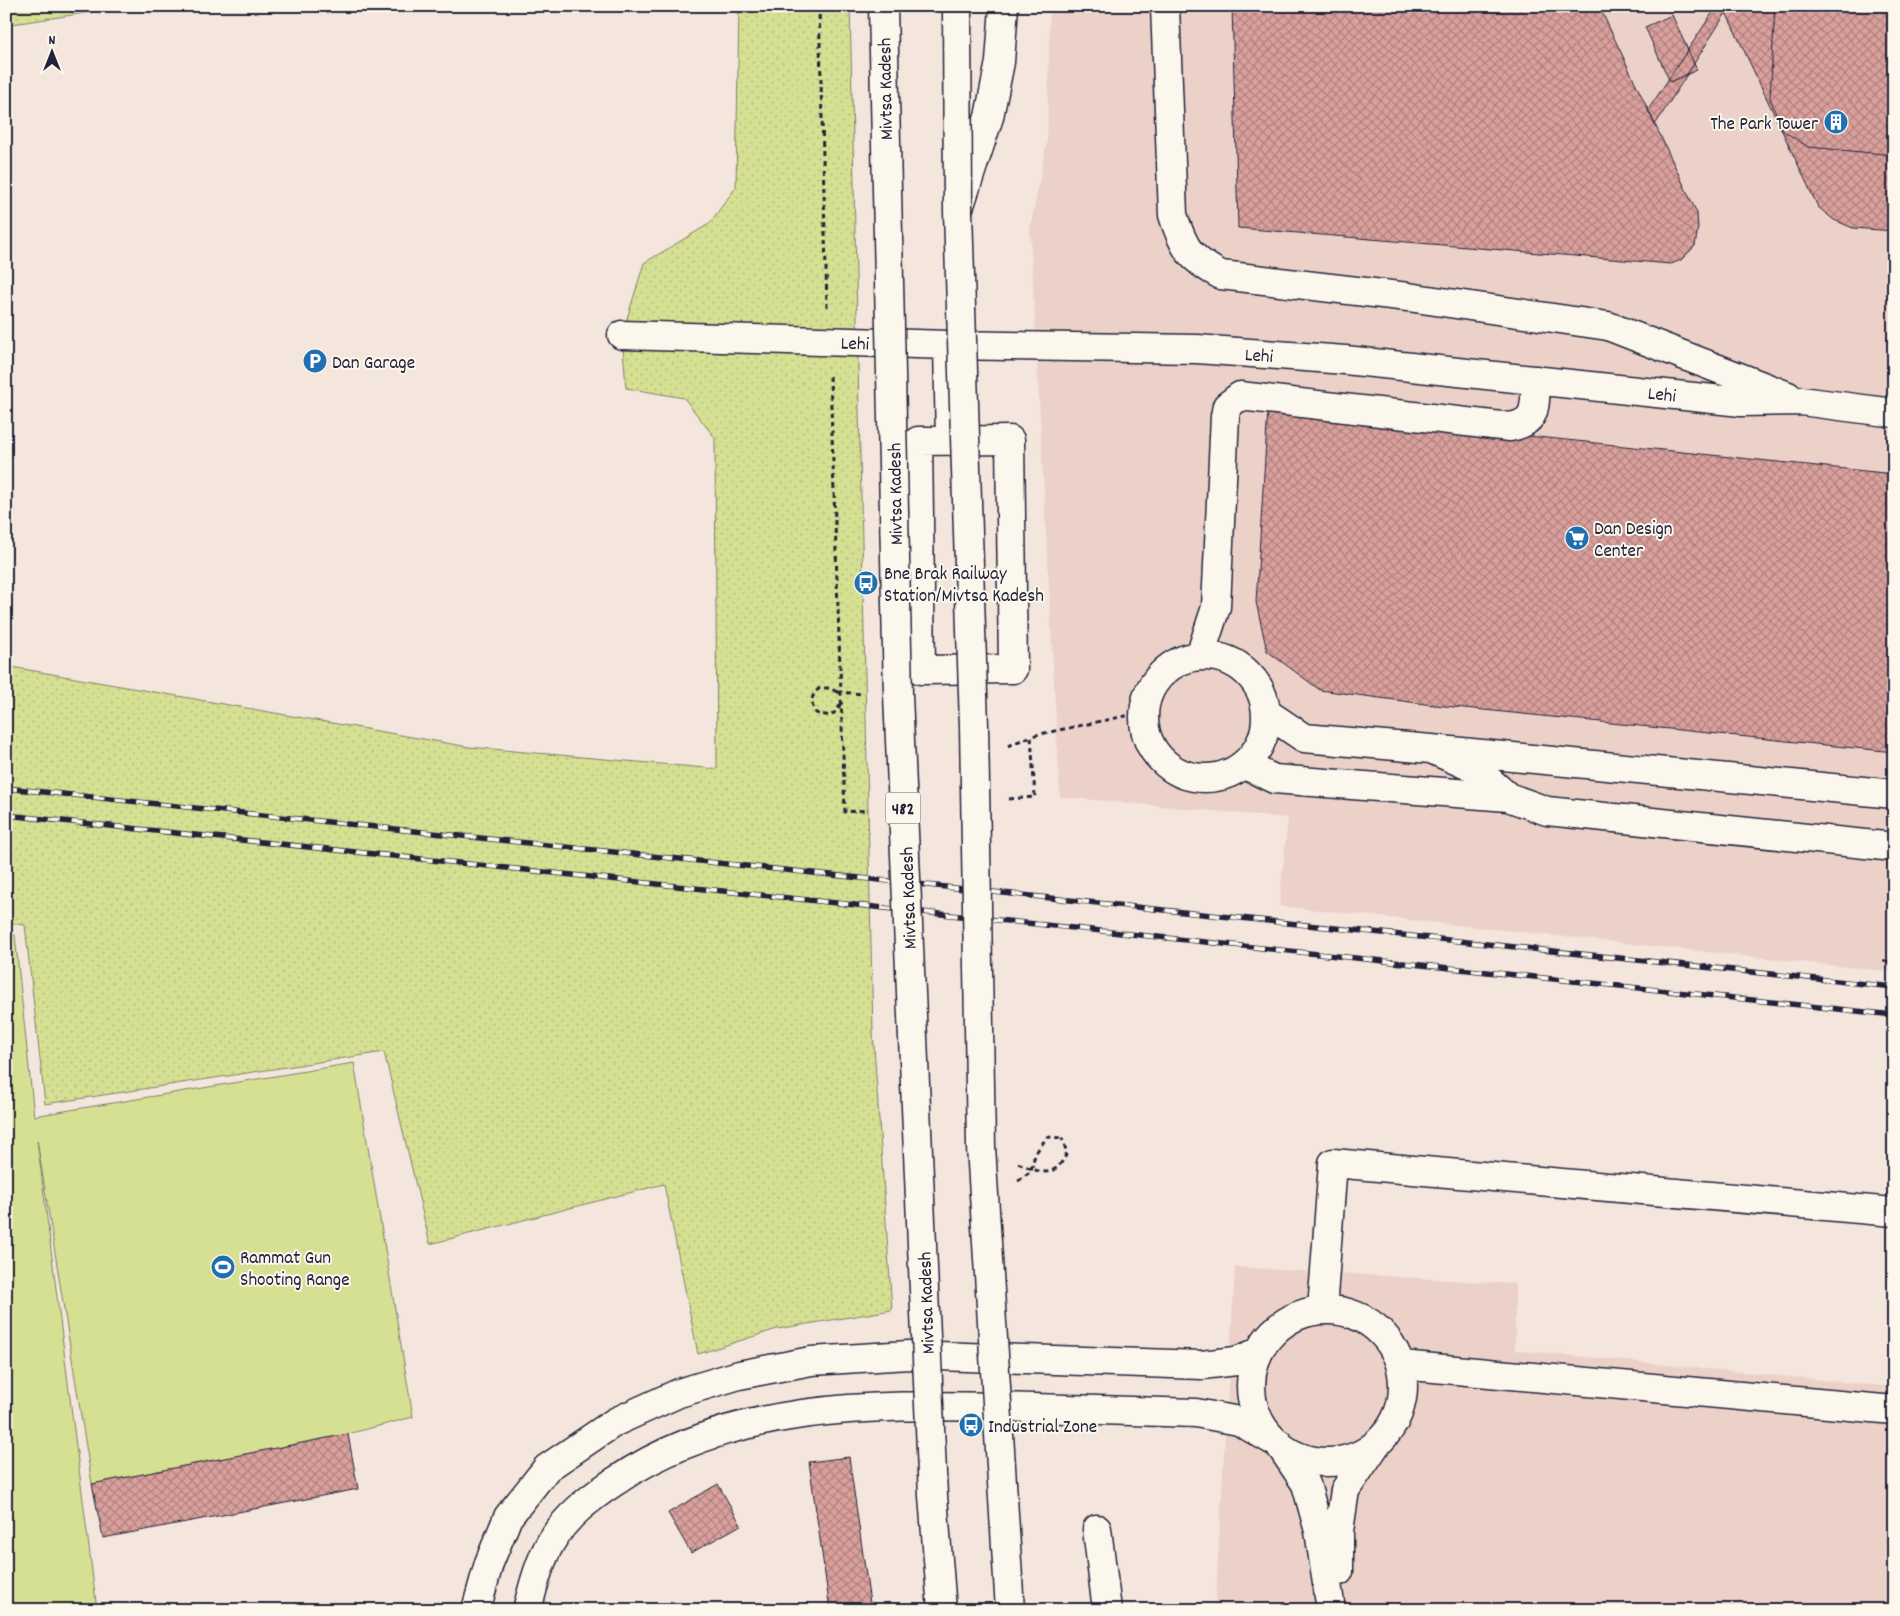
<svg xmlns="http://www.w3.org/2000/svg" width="1900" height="1616" font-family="Dekko,sans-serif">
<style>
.built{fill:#ecd1c9}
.grass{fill:url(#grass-dots);stroke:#7c8167}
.garden{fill:#d5e093;stroke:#7c8167}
.building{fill:url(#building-cross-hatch);stroke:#22223b}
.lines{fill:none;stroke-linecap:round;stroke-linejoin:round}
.minor-casing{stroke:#22223b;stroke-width:31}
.major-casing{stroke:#22223b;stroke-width:31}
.path{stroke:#22223b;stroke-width:3;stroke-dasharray:5 4;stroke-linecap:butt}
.minor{stroke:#fbf7ec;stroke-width:28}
.major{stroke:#fbf7ec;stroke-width:28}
.rail-casing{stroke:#22223b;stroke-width:5.5}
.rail{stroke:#fbf7ec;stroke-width:4;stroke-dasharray:11;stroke-linecap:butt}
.major-bridge-casing{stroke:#22223b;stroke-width:31;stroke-linecap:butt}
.path-bridge{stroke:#22223b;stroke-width:3;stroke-dasharray:5 4;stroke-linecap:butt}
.major-bridge{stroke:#fbf7ec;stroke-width:28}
.labels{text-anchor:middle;stroke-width:4;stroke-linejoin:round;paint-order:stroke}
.shield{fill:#fbf7ec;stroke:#636270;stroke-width:1}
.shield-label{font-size:18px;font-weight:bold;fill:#22223b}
.street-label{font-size:19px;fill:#22223b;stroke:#fbf7ec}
.poi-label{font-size:19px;fill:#22223b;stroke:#fbf7ec;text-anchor:start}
</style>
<defs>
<pattern id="grass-dots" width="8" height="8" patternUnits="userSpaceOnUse" patternTransform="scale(1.25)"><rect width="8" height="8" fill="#d5e093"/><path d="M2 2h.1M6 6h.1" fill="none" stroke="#b7c080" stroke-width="1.8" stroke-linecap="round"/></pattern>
<pattern id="building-cross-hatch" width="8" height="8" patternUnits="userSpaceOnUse" patternTransform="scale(1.25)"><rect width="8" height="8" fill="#daa09c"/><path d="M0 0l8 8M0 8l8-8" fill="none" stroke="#b08280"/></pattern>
</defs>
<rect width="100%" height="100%" fill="#f4e6dc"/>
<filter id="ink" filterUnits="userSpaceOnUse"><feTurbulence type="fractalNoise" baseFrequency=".02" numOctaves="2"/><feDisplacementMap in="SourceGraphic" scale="10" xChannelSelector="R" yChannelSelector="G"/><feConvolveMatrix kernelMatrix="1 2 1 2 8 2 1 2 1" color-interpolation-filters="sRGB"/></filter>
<g filter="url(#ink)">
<!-- built -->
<path class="built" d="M 1050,6 L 1894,6 L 1894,972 L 1279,906 L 1288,818 L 1060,797 L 1030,229 L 1047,141 Z
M 1235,1267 L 1515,1284 L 1515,1350 L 1894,1387 L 1894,1610 L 1215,1610 Z"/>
<!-- grass -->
<path class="grass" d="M 6,6 L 132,6 L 6,25 Z
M 739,6 L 850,6 L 873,1032 L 892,1310 L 777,1329 L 698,1354 L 664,1184 L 430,1244 L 384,1052 L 45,1104 L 25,925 L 6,923 L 6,666 L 469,747 L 717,769 L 715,438 L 684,398 L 626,388 L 622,335 L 644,263 L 709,224 L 736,187 Z"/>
<!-- garden -->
<path class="garden" d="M 6,935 L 15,935 L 34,1116 L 354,1063 L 413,1417 L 348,1434 L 92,1484 L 37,1140 L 97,1610 L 6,1610 Z"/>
<!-- building -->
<path class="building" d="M 1232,6 L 1599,6 L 1697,213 L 1698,228 L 1695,246 L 1681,260 L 1671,264 L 1238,228 Z
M 1717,6 L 1723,6 L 1726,13 L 1655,125 L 1648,110 Z
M 1723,6 L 1894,6 L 1894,231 L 1853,228 L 1834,220 L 1818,207 Z
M 1775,6 L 1894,6 L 1894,155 L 1808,147 L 1782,130 L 1770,98 Z
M 1672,15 L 1697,70 L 1670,82 L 1645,27 Z
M 1268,409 L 1894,474 L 1894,752 L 1425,704 L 1320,690 L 1267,651 L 1256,602 Z
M 348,1434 L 358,1489 L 103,1538 L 92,1484 Z
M 849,1457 L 871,1610 L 830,1610 L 809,1462 Z
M 718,1484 L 741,1525 L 691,1553 L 668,1513 Z"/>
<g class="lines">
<defs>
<path id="minor" d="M 1165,6 L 1173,215 C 1184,249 1190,259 1221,275 L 1408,297 L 1608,326 L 1788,396
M 622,335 L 948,345 L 1197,349 L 1345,360 L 1741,402 L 1801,401 L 1894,413
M 948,345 L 950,441
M 1010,440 L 1013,669 L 921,670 L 918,441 Z
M1144 717a61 61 0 1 1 122 0a61 61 0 1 1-122 0Z
M 1200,656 L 1216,607 L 1225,416 L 1227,406 L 1240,396 L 1510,427 C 1539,422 1534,405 1536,380
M 1267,713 L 1304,738 L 1431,749 L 1476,769 L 1508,797
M 1431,749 L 1894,794
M 1245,765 L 1274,779 L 1508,797 L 1547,811 L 1894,847
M 1322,1310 L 1333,1163 L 1894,1212
M1251 1386a76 76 0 1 1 152 0a76 76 0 1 1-152 0Z
M 1401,1365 L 1894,1410
M 1097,1529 L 1107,1610
M 1339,1571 L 1339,1531 L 1345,1490 L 1375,1446
M 476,1610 L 489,1563 L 508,1517 L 547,1468 L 615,1422 L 679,1393 L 739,1375 L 811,1361 L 909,1355 L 1202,1365 L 1236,1361 L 1259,1352
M 527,1610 C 533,1587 539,1562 551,1542 C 566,1516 590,1498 614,1482 C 728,1404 870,1404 1002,1407 C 1067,1409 1132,1411 1196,1413 L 1239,1421 L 1279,1444 L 1306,1484 L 1319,1531 L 1331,1610"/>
<path id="major" d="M 960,205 L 989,117 L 1000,62 L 1004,6"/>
</defs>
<!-- minor casing -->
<use href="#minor" class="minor-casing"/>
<!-- major casing -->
<use href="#major" class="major-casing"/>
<!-- path -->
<path class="path" d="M 819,6 L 827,307
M 830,376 L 845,812 L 868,810
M 837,692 L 830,688 L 820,688 C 810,695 810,704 816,713 L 830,716 L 838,710 L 840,704
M 1008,746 L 1031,736
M 1009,799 L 1035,797 L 1031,736 L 1144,712
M 1883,961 L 1894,962
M 1018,1181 L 1031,1171 L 1035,1154 L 1047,1137 L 1062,1138"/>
<!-- minor -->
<use href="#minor" class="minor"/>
<!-- major -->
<use href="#major" class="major"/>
<defs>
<path id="rail" d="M 6,788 L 1894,987
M 6,815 L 1894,1015"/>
</defs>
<!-- rail casing -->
<use href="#rail" class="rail-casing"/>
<!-- rail -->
<use href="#rail" class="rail"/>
<defs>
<path id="major-bridge" d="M 883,6 L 898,695 L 933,1496 L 942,1610
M 957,6 L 958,211 L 974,726 L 981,1147 L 1010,1610"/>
</defs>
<!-- major-bridge casing -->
<use href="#major-bridge" class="major-bridge-casing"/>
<!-- path-bridge -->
<path class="path-bridge" d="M 837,692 L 864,694
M 1018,1163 C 1041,1173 1054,1180 1067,1153 L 1062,1138"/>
<!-- major-bridge -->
<use href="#major-bridge" class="major-bridge"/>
</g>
</g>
<!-- icons -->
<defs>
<symbol id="building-disc" viewBox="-11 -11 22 22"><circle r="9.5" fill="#1f6fb2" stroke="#fbf7ec"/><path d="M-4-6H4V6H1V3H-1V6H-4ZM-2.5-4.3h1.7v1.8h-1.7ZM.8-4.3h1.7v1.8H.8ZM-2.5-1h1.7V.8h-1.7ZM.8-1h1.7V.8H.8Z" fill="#fff"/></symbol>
<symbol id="parking-disc" viewBox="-11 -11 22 22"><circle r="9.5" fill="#1f6fb2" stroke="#fbf7ec"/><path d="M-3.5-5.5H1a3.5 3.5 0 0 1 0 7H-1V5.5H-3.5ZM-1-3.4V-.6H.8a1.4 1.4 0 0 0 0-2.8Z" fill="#fff"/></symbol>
<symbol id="supermarket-disc" viewBox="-11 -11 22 22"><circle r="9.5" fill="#1f6fb2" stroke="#fbf7ec"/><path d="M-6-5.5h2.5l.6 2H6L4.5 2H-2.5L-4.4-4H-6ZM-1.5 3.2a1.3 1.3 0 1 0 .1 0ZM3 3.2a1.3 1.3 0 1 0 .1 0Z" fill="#fff"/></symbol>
<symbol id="bus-disc" viewBox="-11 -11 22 22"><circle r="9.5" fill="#1f6fb2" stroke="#fbf7ec"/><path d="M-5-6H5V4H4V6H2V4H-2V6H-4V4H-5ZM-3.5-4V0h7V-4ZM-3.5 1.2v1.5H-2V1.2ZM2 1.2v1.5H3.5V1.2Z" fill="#fff"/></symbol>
<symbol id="stadium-disc" viewBox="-11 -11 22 22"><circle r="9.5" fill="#1f6fb2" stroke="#fbf7ec"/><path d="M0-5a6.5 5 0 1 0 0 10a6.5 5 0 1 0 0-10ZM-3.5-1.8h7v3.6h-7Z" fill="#fff"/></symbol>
</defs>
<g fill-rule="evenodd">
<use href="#building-disc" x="1822" y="108" width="28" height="28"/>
<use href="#parking-disc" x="301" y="347" width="28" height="28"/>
<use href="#supermarket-disc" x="1563" y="524" width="28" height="28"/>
<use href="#bus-disc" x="852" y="569" width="28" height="28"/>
<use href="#stadium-disc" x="209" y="1253" width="28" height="28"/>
<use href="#bus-disc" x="957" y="1411" width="28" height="28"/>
</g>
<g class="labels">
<!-- shield labels -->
<rect class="shield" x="885.5" y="792.5" width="35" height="31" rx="4"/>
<g class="shield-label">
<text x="903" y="814">482</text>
</g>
<!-- street labels -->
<g class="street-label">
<text transform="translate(884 89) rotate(-91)" y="7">Mivtsa Kadesh</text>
<text transform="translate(855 342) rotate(2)" y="7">Lehi</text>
<text transform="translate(1259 354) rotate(4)" y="7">Lehi</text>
<text transform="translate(1662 393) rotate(6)" y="7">Lehi</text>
<text transform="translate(894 494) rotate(-91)" y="7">Mivtsa Kadesh</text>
<text transform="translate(907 898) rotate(-92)" y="7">Mivtsa Kadesh</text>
<text transform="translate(925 1303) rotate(-92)" y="7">Mivtsa Kadesh</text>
</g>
<!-- poi labels -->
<g class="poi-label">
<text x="1818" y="129" text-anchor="end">The Park Tower</text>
<text x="332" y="368">Dan Garage</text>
<text x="1594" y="534">Dan Design<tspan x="1594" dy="22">Center</tspan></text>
<text x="884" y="579">Bne Brak Railway<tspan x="884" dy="22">Station/Mivtsa Kadesh</tspan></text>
<text x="240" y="1263">Rammat Gun<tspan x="240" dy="22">Shooting Range</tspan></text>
<text x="988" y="1432">Industrial Zone</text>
</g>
</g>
<!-- margin -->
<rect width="1900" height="1616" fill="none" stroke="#fbf7ec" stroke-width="25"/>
<rect x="12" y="12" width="1875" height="1591" fill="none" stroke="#22223b" stroke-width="2" filter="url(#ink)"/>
<!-- north arrow -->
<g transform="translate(52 52)" stroke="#fbf7ec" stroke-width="4" paint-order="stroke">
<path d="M0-4L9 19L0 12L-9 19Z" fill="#22223b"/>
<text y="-8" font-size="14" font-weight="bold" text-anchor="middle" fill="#22223b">N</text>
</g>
</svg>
